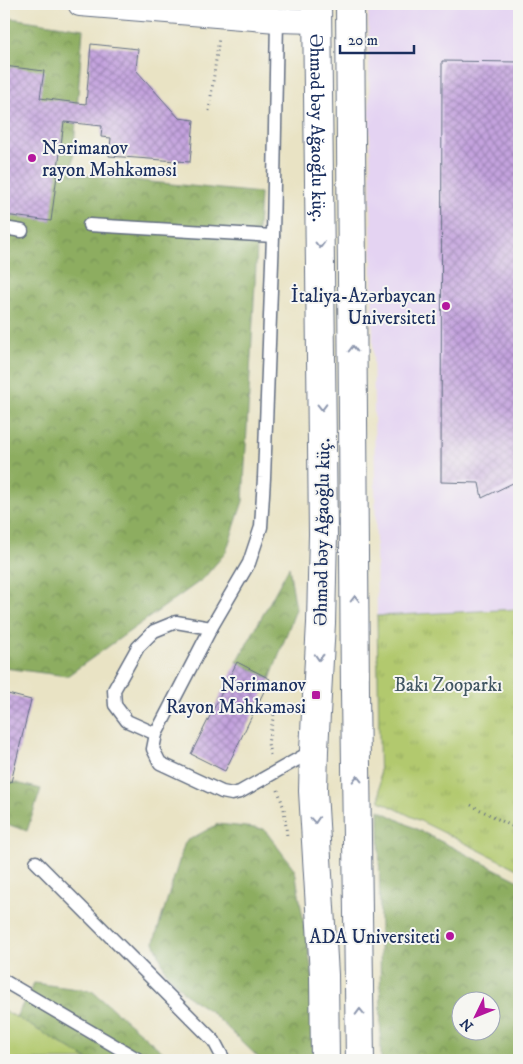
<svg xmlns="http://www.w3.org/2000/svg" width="523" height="1064" viewBox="0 0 523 1064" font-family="'IM FELL DW Pica',serif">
	<defs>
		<pattern id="forest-crowns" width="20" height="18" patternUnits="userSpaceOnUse" patternTransform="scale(1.25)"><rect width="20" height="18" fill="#8dad61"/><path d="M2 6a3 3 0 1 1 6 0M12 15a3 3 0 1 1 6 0" fill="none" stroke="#728d53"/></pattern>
		<pattern id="park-tufts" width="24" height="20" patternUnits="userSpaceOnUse" patternTransform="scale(1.25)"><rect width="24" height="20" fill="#b2c96e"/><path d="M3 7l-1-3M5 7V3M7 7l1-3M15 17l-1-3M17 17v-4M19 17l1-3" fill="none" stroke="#98ad62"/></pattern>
		<pattern id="building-cross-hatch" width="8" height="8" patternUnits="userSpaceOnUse" patternTransform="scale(1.25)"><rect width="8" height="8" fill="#c4a3de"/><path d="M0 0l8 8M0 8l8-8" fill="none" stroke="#9e85b7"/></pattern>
	</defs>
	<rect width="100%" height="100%" fill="#f6f6f2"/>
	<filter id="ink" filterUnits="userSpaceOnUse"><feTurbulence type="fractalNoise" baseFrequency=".02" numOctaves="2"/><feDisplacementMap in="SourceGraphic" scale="10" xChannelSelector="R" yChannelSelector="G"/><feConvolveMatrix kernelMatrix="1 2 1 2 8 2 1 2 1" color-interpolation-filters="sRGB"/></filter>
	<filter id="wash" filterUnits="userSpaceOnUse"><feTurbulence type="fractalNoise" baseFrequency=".0096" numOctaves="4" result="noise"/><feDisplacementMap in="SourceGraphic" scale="20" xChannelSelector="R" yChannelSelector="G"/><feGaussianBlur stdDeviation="1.12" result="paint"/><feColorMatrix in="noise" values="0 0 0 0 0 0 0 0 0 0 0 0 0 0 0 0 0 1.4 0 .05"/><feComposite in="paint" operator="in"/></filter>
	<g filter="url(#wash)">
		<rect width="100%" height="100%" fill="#e9e3c4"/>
		<path fill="#e4d3f2" d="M368 4H519V609L377 616Z"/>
		<path fill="#b2c96e" stroke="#667c66" d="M4 1010 89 1060H4Z"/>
		<g fill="url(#forest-crowns)" stroke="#546e60" fill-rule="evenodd">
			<path d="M4 17 83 29 72 174 260 193 243 501 226 552 203 579 67 676 4 668Z"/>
			<path d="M289 567 296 609 270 679 237 662Z"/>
			<path d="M4 780 41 789 27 831 4 823Z"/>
			<path d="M379 810 519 881V1060H381ZM460 1002H490V1032H460Z"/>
			<path d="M218 824 264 829 295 870 315 991 314 1060H261L210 1011 187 996 166 972 154 942 185 842Z"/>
			<path d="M34 983 92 991 172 1060H89L16 1017Z"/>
		</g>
		<path fill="url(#park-tufts)" stroke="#667c66" d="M519 609V870L380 801 377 616Z"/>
		<g id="blocks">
			<g fill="url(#building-cross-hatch)">
				<path d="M91 44 138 49 136 70 179 118 194 120 190 162 109 156 111 138 101 137 102 126 64 122 51 221 4 215V66L44 71 40 98 86 104Z"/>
				<path d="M442 61 519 62V480L482 498 479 483 441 482Z"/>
				<path d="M237 662 270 679 225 771 191 754Z"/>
				<path d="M4 693 31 700 11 782 4 781Z"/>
			</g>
		</g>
	</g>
	<g filter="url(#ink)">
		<use href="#blocks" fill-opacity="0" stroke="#636e82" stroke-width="1"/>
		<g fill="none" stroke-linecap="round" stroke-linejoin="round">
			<g stroke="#636e82" stroke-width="15">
				<g id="service">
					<path d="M89 225 273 236 277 20"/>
					<path d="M4 228 22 231"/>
					<path d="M273 236 264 478 261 527 249 563 211 628 156 734 153 749 160 763 222 792 232 794 240 792 314 750"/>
					<path d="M156 734 127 721 115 705 114 690 138 647 154 631 176 622 211 628"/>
					<path d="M36 862 214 1041 224 1060"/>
					<path d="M4 981 139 1060"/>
				</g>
			</g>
			<g stroke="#636e82" stroke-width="26">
				<path id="minor" d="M80 4 277 20 317 21"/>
			</g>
			<g stroke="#636e82" stroke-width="30">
				<g id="tertiary">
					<path id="s1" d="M317 4 323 534 321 623 314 750 313 791 324 975 325 1060"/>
					<path d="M350 4 355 692 360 1060"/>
				</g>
			</g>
			<g stroke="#636e82" stroke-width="3" stroke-dasharray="1 4" stroke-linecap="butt">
				<path d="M209 111 219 38"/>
				<path d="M270 755 268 743 275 709"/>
				<path d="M278 790 284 809 287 836"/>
				<path d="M471 805 519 830"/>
			</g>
			<use href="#service" stroke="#fff" stroke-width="12"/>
			<use href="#minor" stroke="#fff" stroke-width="24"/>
			<use href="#tertiary" stroke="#fff" stroke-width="28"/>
		</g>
		<defs><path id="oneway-chevron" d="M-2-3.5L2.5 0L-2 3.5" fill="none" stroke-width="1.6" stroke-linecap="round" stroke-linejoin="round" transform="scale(1.25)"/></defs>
		<g stroke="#8d97ae">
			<use href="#oneway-chevron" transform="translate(320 245) rotate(89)"/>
			<use href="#oneway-chevron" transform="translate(353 349) rotate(-90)"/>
			<use href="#oneway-chevron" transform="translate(322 407) rotate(89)"/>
			<use href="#oneway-chevron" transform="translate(355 599) rotate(-90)"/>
			<use href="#oneway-chevron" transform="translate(319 657) rotate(93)"/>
			<use href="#oneway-chevron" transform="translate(357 779) rotate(-91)"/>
			<use href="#oneway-chevron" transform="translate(315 820) rotate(86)"/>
			<use href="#oneway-chevron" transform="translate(360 1012) rotate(-91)"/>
		</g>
	</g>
	<g fill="#b5179e" stroke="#f6f6f2" stroke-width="2">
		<circle cx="32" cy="158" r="5"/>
		<circle cx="446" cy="306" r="5"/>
		<rect x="311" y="690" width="10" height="10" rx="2.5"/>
		<circle cx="450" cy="936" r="5"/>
	</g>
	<g text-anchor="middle" stroke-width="4" stroke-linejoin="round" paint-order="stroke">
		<g font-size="19" fill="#1b2f5e" stroke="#f6f6f2">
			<text dy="7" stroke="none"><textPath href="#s1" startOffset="124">Əhməd bəy Ağaoğlu küç.</textPath></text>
			<text transform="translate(321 532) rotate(-89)" y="7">Əhməd bəy Ağaoğlu küç.</text>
		</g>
		<g font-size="19" fill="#1b2f5e" stroke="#f6f6f2" text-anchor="end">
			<text x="42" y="154" text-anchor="start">Nərimanov<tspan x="42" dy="22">rayon Məhkəməsi</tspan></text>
			<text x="436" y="302">İtaliya-Azərbaycan<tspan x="436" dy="22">Universiteti</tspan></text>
			<text x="306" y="691">Nərimanov<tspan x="306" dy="22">Rayon Məhkəməsi</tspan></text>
			<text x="440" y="943">ADA Universiteti</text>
		</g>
		<g font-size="19" fill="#415662" stroke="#f6f6f2">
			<text x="448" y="691">Bakı Zooparkı</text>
		</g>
	</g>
	<rect width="523" height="1064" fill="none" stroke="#f6f6f2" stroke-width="20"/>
	<g transform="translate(476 1016) rotate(227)"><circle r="24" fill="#f6f6f2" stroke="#9ea6b7"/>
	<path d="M0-4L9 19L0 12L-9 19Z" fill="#b5179e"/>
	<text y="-8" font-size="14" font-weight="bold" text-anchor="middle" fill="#1b2f5e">N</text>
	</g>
	<path d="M340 45v8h74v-8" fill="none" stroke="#1b2f5e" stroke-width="2.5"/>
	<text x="348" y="45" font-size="15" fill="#1b2f5e" stroke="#f6f6f2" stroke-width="4" paint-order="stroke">20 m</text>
</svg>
